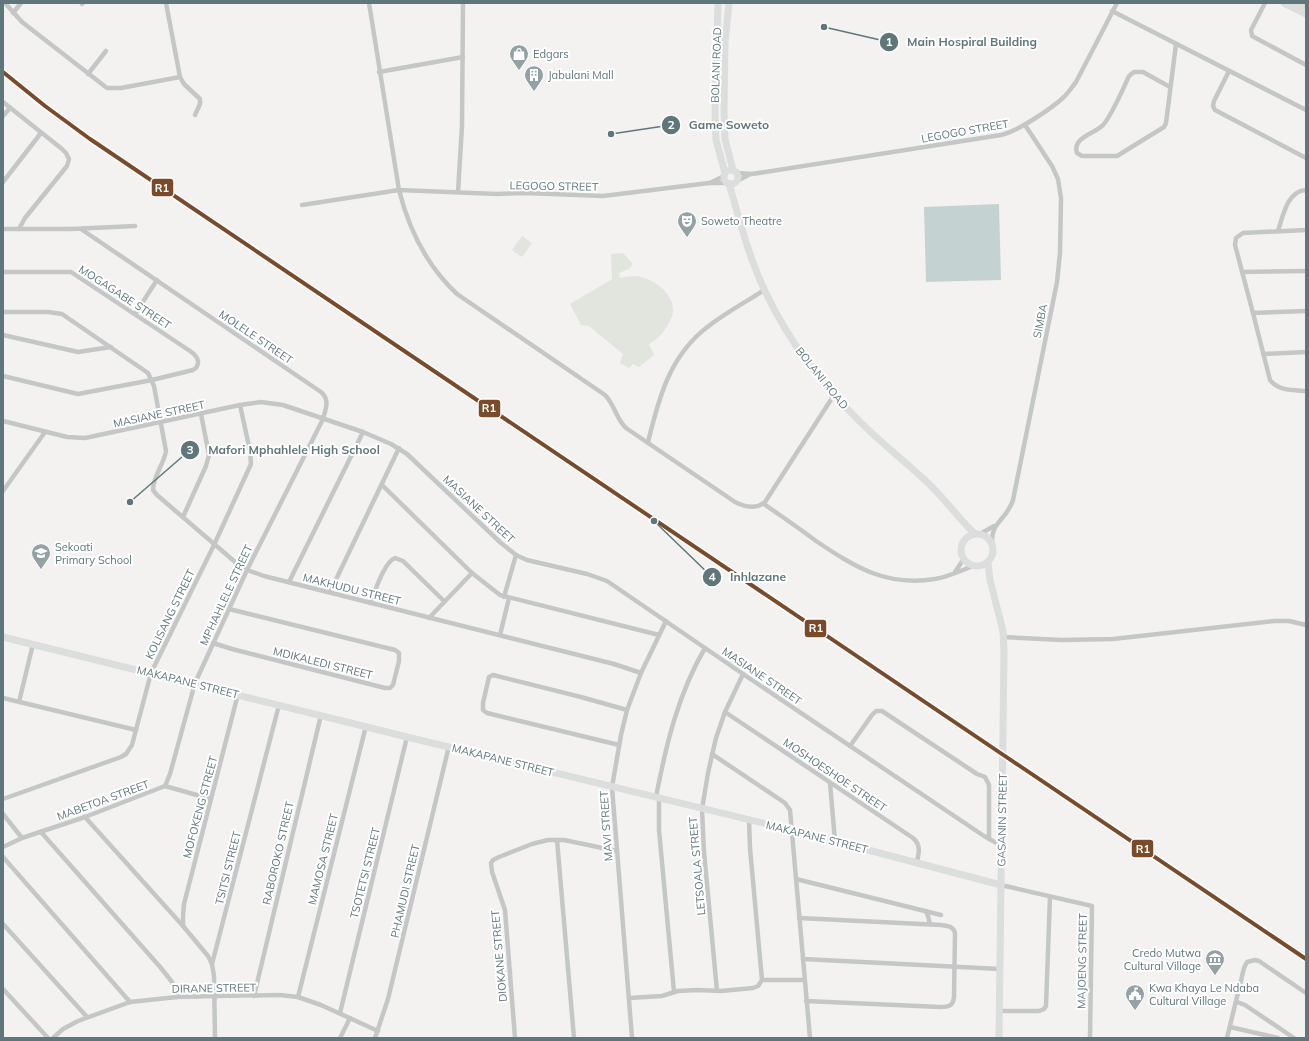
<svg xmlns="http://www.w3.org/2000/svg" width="1309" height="1041" viewBox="0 0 1309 1041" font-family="Mulish,sans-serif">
	<rect width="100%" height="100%" fill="#f3f2f1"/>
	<g fill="#e2e4de">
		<path d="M522 236 532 243 522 257 512 250Z"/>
		<path d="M623 253 633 264 629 269 619 273 620 278C625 277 631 276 635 276 652 277 674 293 673 311 673 316 670 320 668 325 662 334 658 339 649 344L654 355 639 367 633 364 629 368 620 363 623 354 589 326 581 325 570 304 612 279 611 254Z"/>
	</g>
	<path fill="#c5d2d2" d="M999 204 1001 280 926 282 924 207Z"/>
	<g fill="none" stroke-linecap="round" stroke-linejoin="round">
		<g stroke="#c5c7c7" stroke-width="4.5">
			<path d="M5 3 22 22 107 88H121L180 77"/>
			<path d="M166 3 180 77 184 84 200 99V104L195 115"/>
			<path d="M369 3 399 190C409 230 427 266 457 294L605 395C615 405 616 419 626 428L735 502C745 507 756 510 765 502L834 395"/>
			<path d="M1265 3 1251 30 1252 36 1306 65"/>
			<path d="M82 4 83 3"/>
			<path d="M1112 11 1306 110"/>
			<path d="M13 13 21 3"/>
			<path d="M1229 71 1214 101 1213 106 1215 110 1306 158"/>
			<path d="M379 72 463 57"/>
			<path d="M88 74 106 51"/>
			<path d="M1170 87 1143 72H1134L1129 76C1124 87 1110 119 1102 126 1093 134 1072 138 1077 153L1082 156H1117L1164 127 1166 123 1176 44"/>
			<path d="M3 102 62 149 66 153 69 159 67 166 25 218 19 229"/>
			<path d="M3 116 10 108"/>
			<path d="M738 173 752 174 1001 135C1018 131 1051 109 1064 97 1069 92 1072 87 1076 82L1117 3"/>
			<path d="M739 180 750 174"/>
			<path d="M3 182 41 133"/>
			<path d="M710 183 724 176"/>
			<path d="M458 192 462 126 463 3"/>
			<path d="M302 205 399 190 497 194 525 193 603 196 709 183H726"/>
			<path d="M3 229H71L135 226"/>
			<path d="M81 229 321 392C330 400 326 408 323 419L247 570 195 683 170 774 165 786"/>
			<path d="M1306 230 1243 233 1236 238 1235 245 1253 313 1270 380C1278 391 1294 390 1306 391"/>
			<path d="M1278 231C1283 216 1287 191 1306 190"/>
			<path d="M3 272H71L190 351C196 355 201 361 196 368L193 370 152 380 78 394 3 376"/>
			<path d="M1242 272 1306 271"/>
			<path d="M3 312H48L62 314 148 373 154 386 166 451C164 464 153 476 153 490L157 495 241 567 247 570 264 576 614 664 641 673"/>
			<path d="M1253 313 1306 311"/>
			<path d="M135 314 157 280"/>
			<path d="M3 335 78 352 111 347"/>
			<path d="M1263 354 1306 352"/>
			<path d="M3 421 67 437 85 438 240 405 261 402 283 405 363 432 391 444 407 454 501 543 516 555 527 560 587 574 607 581 743 674 984 836 1002 846"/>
			<path d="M648 442C659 397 670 354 710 325 727 312 746 302 764 290"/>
			<path d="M382 485 472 573 500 595 659 635"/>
			<path d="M3 491 45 432"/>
			<path d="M764 504C781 516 799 528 816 541 855 567 886 587 935 579 948 577 960 571 973 566"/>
			<path d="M183 517 206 466 209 455 201 414"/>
			<path d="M980 534 994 526"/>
			<path d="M992 543C991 521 1007 520 1013 500L1057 282 1060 253 1061 198 1058 179 1052 166 1025 125"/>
			<path d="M955 572 963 560"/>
			<path d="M289 582 363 432"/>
			<path d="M330 592 399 448"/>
			<path d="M504 597 516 555"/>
			<path d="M370 603C375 592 384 562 395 558L403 561 444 601"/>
			<path d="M429 618 472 573"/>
			<path d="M500 635 509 598"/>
			<path d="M1003 637 1062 640 1113 639 1274 621H1289L1306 625"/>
			<path d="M213 643 232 649 385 688H390L393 685 399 661V653L395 650 229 609"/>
			<path d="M3 698 136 730"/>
			<path d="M19 702 33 644"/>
			<path d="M725 712 913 838C921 845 919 852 917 862"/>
			<path d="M619 745 487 713 483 710V703L489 677 493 675 581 697 627 710"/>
			<path d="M850 746 872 715 876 711H882L977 774 985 777 989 785V839"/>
			<path d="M712 754 785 803 790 810 810 1038"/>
			<path d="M830 783 835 841"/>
			<path d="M656 797C666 745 678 694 705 648"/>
			<path d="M659 798V830L674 992"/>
			<path d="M3 799 121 757 126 754 132 745 151 673 214 545 251 464 250 451 240 405"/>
			<path d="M3 814 22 838"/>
			<path d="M85 817 183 926 208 956 212 964"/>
			<path d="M749 820 750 848 762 980"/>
			<path d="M41 832 161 968 172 982 177 997"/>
			<path d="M557 840 574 1038"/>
			<path d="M3 847 22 838 85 817 165 786 211 799"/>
			<path d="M3 857 130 1002"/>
			<path d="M796 879 941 915"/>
			<path d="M1001 885 1092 906 1090 1038"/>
			<path d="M926 911 928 916 930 924"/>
			<path d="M799 918 941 925C948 926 953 926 955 933L954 997C953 1006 949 1007 940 1007L806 1001"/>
			<path d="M3 924 87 1017"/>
			<path d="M183 926V916L184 904 238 694"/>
			<path d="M803 959 1000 969"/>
			<path d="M3 989 48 1038"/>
			<path d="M717 991 704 852 702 809 708 773 716 738 725 712 743 674"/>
			<path d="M254 996 321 715"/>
			<path d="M298 997 366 726"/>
			<path d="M629 998 662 996 678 991 697 990 721 991 753 988 758 986 762 980H804"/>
			<path d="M1237 1002 1245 1005 1294 1038"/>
			<path d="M1000 1011H1039L1044 1009 1046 1006 1050 897"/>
			<path d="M340 1013 407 737"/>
			<path d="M1230 1027 1278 1038"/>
			<path d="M53 1038 63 1029 78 1021 130 1002 177 997 215 996 280 995 298 997 321 1005 378 1031"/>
			<path d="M215 1038 214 976 212 964 279 705"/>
			<path d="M340 1038 350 1018"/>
			<path d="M375 1038 388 999 449 746"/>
			<path d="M515 1038 505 910 492 872 491 863 493 860 499 857 532 844 548 840H564L617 851"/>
			<path d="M632 1038 612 787 621 735 627 710 641 673 666 621"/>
			<path d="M1227 1038 1244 968 1247 962 1255 960 1259 961 1306 993"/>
		</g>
		<g stroke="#dcdddd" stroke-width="7">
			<path d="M718 3 715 112 716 140 725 173"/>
			<path d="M729 3 725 43 724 110 725 139 733 170"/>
			<path d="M1284 3 1306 14"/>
			<path d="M1296 3 1306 8"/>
			<circle cx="731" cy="177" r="7"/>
			<path d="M729 184C740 220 748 256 765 291 791 347 830 395 876 437 893 452 911 467 928 483 945 499 958 518 975 534"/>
			<circle cx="977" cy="550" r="16"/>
			<path d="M988 563 990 580 1003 631 1004 652 999 1038"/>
			<path d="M3 637 407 737 792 830 1001 885"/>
		</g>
		<path stroke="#bbbdbd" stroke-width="1.5" stroke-dasharray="6 3" stroke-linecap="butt" d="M3 72 45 106 90 139 1306 959"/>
		<g stroke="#fff" stroke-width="7">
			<path id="rail-1" d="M3 72 45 106 90 139 1306 959"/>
		</g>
		<use href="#rail-1" stroke="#7a4b2a" stroke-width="4"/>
	</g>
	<defs>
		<g id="shop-pin" transform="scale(1)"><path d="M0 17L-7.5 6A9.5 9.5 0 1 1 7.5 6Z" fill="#93a2a4" stroke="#fff"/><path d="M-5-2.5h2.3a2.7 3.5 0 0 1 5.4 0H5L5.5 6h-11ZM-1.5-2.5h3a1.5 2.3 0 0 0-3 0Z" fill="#fff"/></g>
		<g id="building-pin" transform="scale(1)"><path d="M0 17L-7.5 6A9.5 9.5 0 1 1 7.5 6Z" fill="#93a2a4" stroke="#fff"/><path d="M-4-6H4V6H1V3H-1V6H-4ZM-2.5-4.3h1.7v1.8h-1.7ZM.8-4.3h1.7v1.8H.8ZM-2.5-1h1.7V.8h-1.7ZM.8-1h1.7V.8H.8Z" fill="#fff"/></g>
		<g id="theatre-pin" transform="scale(1)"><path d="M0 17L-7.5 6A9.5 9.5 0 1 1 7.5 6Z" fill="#93a2a4" stroke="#fff"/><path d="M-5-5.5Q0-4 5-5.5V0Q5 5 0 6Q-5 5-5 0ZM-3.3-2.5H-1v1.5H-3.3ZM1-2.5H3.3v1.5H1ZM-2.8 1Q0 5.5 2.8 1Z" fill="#fff"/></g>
		<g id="school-pin" transform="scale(1)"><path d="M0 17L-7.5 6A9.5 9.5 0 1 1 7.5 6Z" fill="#93a2a4" stroke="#fff"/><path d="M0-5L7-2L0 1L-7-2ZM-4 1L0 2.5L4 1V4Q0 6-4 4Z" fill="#fff"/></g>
		<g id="museum-pin" transform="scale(1)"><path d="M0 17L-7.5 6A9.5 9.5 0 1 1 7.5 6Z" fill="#93a2a4" stroke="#fff"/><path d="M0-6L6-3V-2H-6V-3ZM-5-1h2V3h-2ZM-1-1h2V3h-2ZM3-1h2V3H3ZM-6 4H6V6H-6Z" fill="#fff"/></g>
		<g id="civic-pin" transform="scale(1)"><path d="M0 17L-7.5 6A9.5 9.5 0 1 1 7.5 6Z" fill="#93a2a4" stroke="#fff"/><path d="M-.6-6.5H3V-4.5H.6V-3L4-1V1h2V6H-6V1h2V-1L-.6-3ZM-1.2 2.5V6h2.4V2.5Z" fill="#fff"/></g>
	</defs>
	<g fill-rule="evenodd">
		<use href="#shop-pin" x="519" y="54"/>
		<use href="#building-pin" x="534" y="75"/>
		<use href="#theatre-pin" x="687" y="221"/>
		<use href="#school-pin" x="41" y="553"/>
		<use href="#museum-pin" x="1215" y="959"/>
		<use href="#civic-pin" x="1135" y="994"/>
	</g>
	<g text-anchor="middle" stroke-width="4" stroke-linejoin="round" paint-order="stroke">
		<g font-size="11" fill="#5f777b" stroke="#fff" text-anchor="start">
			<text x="533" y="58">Edgars</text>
			<text x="548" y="79">Jabulani Mall</text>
			<text x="701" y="225">Soweto Theatre</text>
			<text x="55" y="551">Sekoati<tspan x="55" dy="13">Primary School</tspan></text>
			<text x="1201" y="957" text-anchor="end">Credo Mutwa<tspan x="1201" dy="13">Cultural Village</tspan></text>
			<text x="1149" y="992">Kwa Khaya Le Ndaba<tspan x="1149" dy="13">Cultural Village</tspan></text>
		</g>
		<g font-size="11" fill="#5f777b" stroke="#fff">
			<text transform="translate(716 65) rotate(-88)" y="4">BOLANI ROAD</text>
			<text transform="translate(965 131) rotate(-10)" y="4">LEGOGO STREET</text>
			<text transform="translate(554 186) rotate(1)" y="4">LEGOGO STREET</text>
			<text transform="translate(125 297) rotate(33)" y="4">MOGAGABE STREET</text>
			<text transform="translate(1040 321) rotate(-79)" y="4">SIMBA</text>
			<text transform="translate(256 337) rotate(34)" y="4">MOLELE STREET</text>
			<text transform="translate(822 378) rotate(51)" y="4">BOLANI ROAD</text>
			<text transform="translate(159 414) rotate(-12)" y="4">MASIANE STREET</text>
			<text transform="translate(479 509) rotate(43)" y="4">MASIANE STREET</text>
			<text transform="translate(352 589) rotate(14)" y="4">MAKHUDU STREET</text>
			<text transform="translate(226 595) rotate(-65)" y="4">MPHAHLELE STREET</text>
			<text transform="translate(170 614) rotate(-64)" y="4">KOLISANG STREET</text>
			<text transform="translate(323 663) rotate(14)" y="4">MDIKALEDI STREET</text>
			<text transform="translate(762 676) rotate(34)" y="4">MASIANE STREET</text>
			<text transform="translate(188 682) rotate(14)" y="4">MAKAPANE STREET</text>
			<text transform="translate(503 760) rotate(14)" y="4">MAKAPANE STREET</text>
			<text transform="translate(835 775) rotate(34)" y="4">MOSHOESHOE STREET</text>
			<text transform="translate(103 800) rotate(-20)" y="4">MABETOA STREET</text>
			<text transform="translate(200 807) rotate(-75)" y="4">MOFOKENG STREET</text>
			<text transform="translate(1002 820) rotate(-89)" y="4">GASANIN STREET</text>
			<text transform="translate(606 826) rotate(-94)" y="4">MAVI STREET</text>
			<text transform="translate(817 837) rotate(14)" y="4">MAKAPANE STREET</text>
			<text transform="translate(278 853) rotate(-77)" y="4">RABOROKO STREET</text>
			<text transform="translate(323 859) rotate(-76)" y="4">MAMOSA STREET</text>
			<text transform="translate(697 866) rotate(-95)" y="4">LETSOALA STREET</text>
			<text transform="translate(228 868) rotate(-76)" y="4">TSITSI STREET</text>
			<text transform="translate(365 873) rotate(-76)" y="4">TSOTETSI STREET</text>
			<text transform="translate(405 891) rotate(-77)" y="4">PHAMUDI STREET</text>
			<text transform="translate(499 956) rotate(-95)" y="4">DIOKANE STREET</text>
			<text transform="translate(1082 961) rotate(-89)" y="4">MAJOENG STREET</text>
			<text transform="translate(214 988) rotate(-1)" y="4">DIRANE STREET</text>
		</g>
	</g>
	<path fill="none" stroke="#5f777b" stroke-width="1.5" d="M824 27L889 42M611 134L671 125M130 502L190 450M654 521L712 577"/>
	<g fill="#5f777b" stroke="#fff" stroke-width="1.5">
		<circle cx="824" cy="27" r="4"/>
		<circle cx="611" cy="134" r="4"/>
		<circle cx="130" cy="502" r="4"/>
		<circle cx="654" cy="521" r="4"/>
		<circle cx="889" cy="42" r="10"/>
		<circle cx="671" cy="125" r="10"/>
		<circle cx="190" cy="450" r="10"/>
		<circle cx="712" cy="577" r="10"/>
	</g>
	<g font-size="12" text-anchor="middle" font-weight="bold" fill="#fff">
		<text x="889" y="46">1</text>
		<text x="671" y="129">2</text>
		<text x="190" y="454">3</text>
		<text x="712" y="581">4</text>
	</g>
	<g font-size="12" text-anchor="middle" font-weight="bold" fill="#5f777b" stroke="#fff" stroke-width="4" stroke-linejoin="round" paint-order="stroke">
		<text x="972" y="46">Main Hospiral Building</text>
		<text x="729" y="129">Game Soweto</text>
		<text x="294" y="454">Mafori Mphahlele High School</text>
		<text x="758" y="581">Inhlazane</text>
	</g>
	<g stroke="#fff" stroke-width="1.5">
		<rect x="151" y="178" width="23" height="19" rx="4" fill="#7a4b2a"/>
		<rect x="478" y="399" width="23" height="19" rx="4" fill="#7a4b2a"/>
		<rect x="804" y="619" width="23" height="19" rx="4" fill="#7a4b2a"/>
		<rect x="1131" y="839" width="23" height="19" rx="4" fill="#7a4b2a"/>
	</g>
	<g font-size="11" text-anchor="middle" font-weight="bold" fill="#fff">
		<text x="162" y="192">R1</text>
		<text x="489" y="412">R1</text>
		<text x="816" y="632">R1</text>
		<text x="1143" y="853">R1</text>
	</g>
	<rect width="1309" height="1041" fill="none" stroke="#5f777b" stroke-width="8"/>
</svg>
